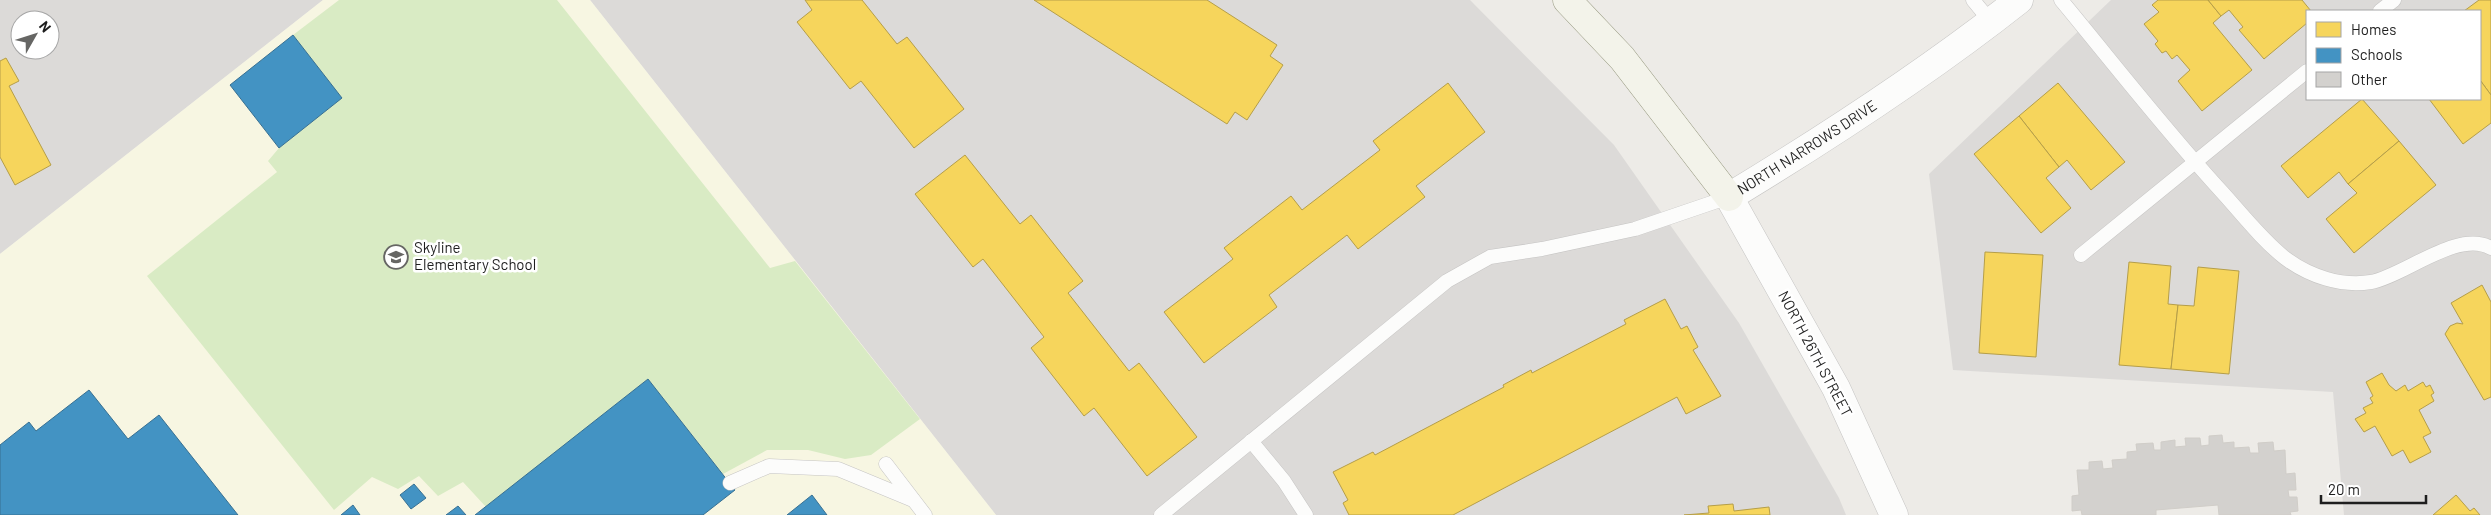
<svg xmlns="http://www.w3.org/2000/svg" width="2491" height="515" viewBox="0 0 2491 515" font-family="Barlow,sans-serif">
	<rect width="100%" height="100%" fill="#edebe7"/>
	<g fill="#dcdad8" fill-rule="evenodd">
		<path d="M0 0H323L0 254ZM20 20H50V50H20Z"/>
		<path d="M590 0H1470L1614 145 1739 323 1839 498 1846 515H996Z"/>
		<path d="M2111 0H2491V515H2344L2333 392 1953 370 1929 174ZM2307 11H2480V99H2307Z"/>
	</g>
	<path fill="#f7f6e2" d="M323 0H590L996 515H0V254Z"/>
	<path fill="#d9ebc4" d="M339 0H557L770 268 795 261 920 419 871 455 845 459 808 450H767L723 474 648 379 486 507 463 482 438 496 419 476 398 489 372 477 334 510 147 276 277 172 268 161 279 148 342 98 293 35Z"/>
	<g fill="#f6d55c" stroke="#b59e49">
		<path d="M805 0H862L897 44 907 37 964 109 914 148 861 81 850 89 797 22 812 10Z"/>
		<path d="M1034 0H1207L1277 45 1270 56 1283 65 1247 120 1235 112 1227 124Z"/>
		<path d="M2158 0H2208L2221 16 2213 23 2252 70 2202 111 2178 81 2190 70 2177 55 2172 59 2166 51 2162 53 2155 44 2158 41 2144 24 2159 12 2152 5Z"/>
		<path d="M2208 0H2302L2311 11H2307V23L2264 59 2239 30 2243 27 2229 10 2221 16Z"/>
		<path d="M2479 0H2491V95L2480 80V11H2464Z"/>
		<path d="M6 58 19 81 9 86 51 165 15 185 0 157V61Z"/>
		<path d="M2480 80 2491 95V123L2463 144 2429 99H2480Z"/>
		<path d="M1448 83 1485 132 1416 186 1425 197 1358 249 1347 235 1269 295 1277 307 1204 363 1164 312 1233 259 1224 248 1291 196 1302 210 1380 150 1373 141Z"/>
		<path d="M2058 83 2125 162 2091 190 2067 160 2059 167 2019 116Z"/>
		<path d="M2362 99 2399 141 2348 184 2339 172 2308 198 2281 166Z"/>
		<path d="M2019 116 2059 167 2046 178 2071 208 2041 233 1974 154Z"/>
		<path d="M2399 141 2436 185 2354 253 2326 219 2357 193 2348 184Z"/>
		<path d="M965 155 1020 224 1031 215 1083 281 1068 293 1129 371 1139 363 1197 437 1147 476 1094 408 1084 416 1031 348 1044 337 983 259 973 267 915 194Z"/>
		<path d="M1985 252 2043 255 2036 357 1979 353Z"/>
		<path d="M2129 262 2171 266 2168 304 2178 305 2171 369 2119 365Z"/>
		<path d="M2198 267 2239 271 2229 374 2171 369 2178 305 2194 306Z"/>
		<path d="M2482 285 2491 302V397L2484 400 2445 334 2450 326 2457 323 2463 324 2451 303Z"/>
		<path d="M1665 299 1681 329 1687 326 1698 347 1693 350 1721 396 1686 414 1677 397 1453 515H1349L1343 503 1348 500 1333 472 1373 452 1375 455 1504 387 1503 385 1531 370 1532 373 1626 324 1624 320Z"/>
		<path d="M2382 373 2389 385 2396 391 2405 385 2408 391 2423 382 2426 387 2430 385 2434 393 2431 395 2434 401 2419 410 2431 433 2423 437 2431 452 2410 463 2403 450 2392 456 2375 426 2364 432 2355 419 2366 413 2363 408 2373 403 2370 398 2373 396 2366 382Z"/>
		<path d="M2456 495 2470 511 2474 508 2480 515H2433Z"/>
		<path d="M1733 504 1734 511 1769 507 1770 515H1684L1709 513 1708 506Z"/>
	</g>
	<g fill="#4393c3" stroke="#387092">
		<path d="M293 35 342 98 279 148 230 85Z"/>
		<path d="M648 379 735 490 703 515H475Z"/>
		<path d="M89 390 128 439 159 415 238 515H0V445L29 422 36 431Z"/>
		<path d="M414 484 426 498 411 509 400 495Z"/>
		<path d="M812 495 827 515H787Z"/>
		<path d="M353 505 360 515H341Z"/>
		<path d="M458 506 466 515H446Z"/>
	</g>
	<path fill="#d3d1ce" stroke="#d0cdc8" d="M2222 435 2223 443 2234 442V448L2249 447 2250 453H2259L2258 443 2273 442 2274 451 2285 450 2286 474 2295 473 2296 490H2288L2289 497H2297L2298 511 2290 512 2291 515H2219L2218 505 2156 510V515H2082L2081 510 2072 511V496L2079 495 2077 470H2089V462L2102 461 2103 469 2113 468 2112 460 2127 459V452L2137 451 2136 444 2153 443 2154 450H2161V442L2175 440V447L2186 446 2185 438H2200L2201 446 2209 445V436Z"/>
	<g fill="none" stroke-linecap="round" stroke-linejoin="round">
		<g stroke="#c5c4c3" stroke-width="15">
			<g id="service">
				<path d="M1973 0 1991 22"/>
				<path d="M2061 0C2114 64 2166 131 2222 192 2242 214 2262 240 2285 258 2309 276 2341 287 2371 282 2404 276 2458 229 2491 248"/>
				<path d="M2380 11 2394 0"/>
				<path d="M2081 255 2307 71"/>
				<path d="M1251 441 1284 481 1306 515"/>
				<path d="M886 464 925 515"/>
				<path d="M730 483 769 466 838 469 913 500"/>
				<path d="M1161 515 1447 281 1490 257 1542 249 1635 229 1729 197"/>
			</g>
		</g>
		<g stroke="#c5c4c3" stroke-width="29">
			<g id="tertiary">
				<path id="s1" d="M1894 515 1836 388 1729 197C1828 137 1928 72 2019 0"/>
			</g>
		</g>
		<g stroke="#95977e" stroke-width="29">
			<path id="secondary" d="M1567 0 1622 58 1729 197"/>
		</g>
		<use href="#service" stroke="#fcfcfb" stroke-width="14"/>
		<use href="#tertiary" stroke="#fcfcfb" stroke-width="28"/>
		<use href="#secondary" stroke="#f3f3ea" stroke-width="28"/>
	</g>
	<defs>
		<g id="school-ring" transform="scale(1.25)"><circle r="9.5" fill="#fff" stroke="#666664" stroke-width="1.5"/><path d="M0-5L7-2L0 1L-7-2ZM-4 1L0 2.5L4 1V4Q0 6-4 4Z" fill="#666664"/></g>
	</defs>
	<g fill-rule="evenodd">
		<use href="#school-ring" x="396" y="257"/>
	</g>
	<g text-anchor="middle" stroke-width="5" stroke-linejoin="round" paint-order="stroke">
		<g font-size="15" fill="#1e1e1e" stroke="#fff">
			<text dy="5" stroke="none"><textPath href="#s1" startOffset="451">NORTH NARROWS DRIVE</textPath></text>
			<text transform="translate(1815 354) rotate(62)" y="5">NORTH 26TH STREET</text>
		</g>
		<g font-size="15" fill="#1e1e1e" stroke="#fff" text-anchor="start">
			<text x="414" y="253">Skyline<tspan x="414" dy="17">Elementary School</tspan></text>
		</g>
	</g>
	<rect x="2306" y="10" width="175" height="90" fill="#ffffff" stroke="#a5a5a5"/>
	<rect x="2316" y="22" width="25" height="15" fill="#f6d55c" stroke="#a5a5a5"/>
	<text x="2351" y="35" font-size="15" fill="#1e1e1e">Homes</text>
	<rect x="2316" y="48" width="25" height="15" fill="#4393c3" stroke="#a5a5a5"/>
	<text x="2351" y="60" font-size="15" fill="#1e1e1e">Schools</text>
	<rect x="2316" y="72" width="25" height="15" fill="#d3d1ce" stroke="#a5a5a5"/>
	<text x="2351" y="85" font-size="15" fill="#1e1e1e">Other</text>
	<g transform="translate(35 35) rotate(51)"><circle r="24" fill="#ffffff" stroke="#a5a5a5"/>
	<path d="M0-4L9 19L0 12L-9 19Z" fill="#666664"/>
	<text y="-8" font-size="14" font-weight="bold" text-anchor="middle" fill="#1e1e1e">N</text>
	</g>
	<path d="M2321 495v8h105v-8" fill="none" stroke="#1e1e1e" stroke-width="2.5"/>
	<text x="2328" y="495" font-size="15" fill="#1e1e1e" stroke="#ffffff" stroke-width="4" paint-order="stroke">20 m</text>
</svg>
